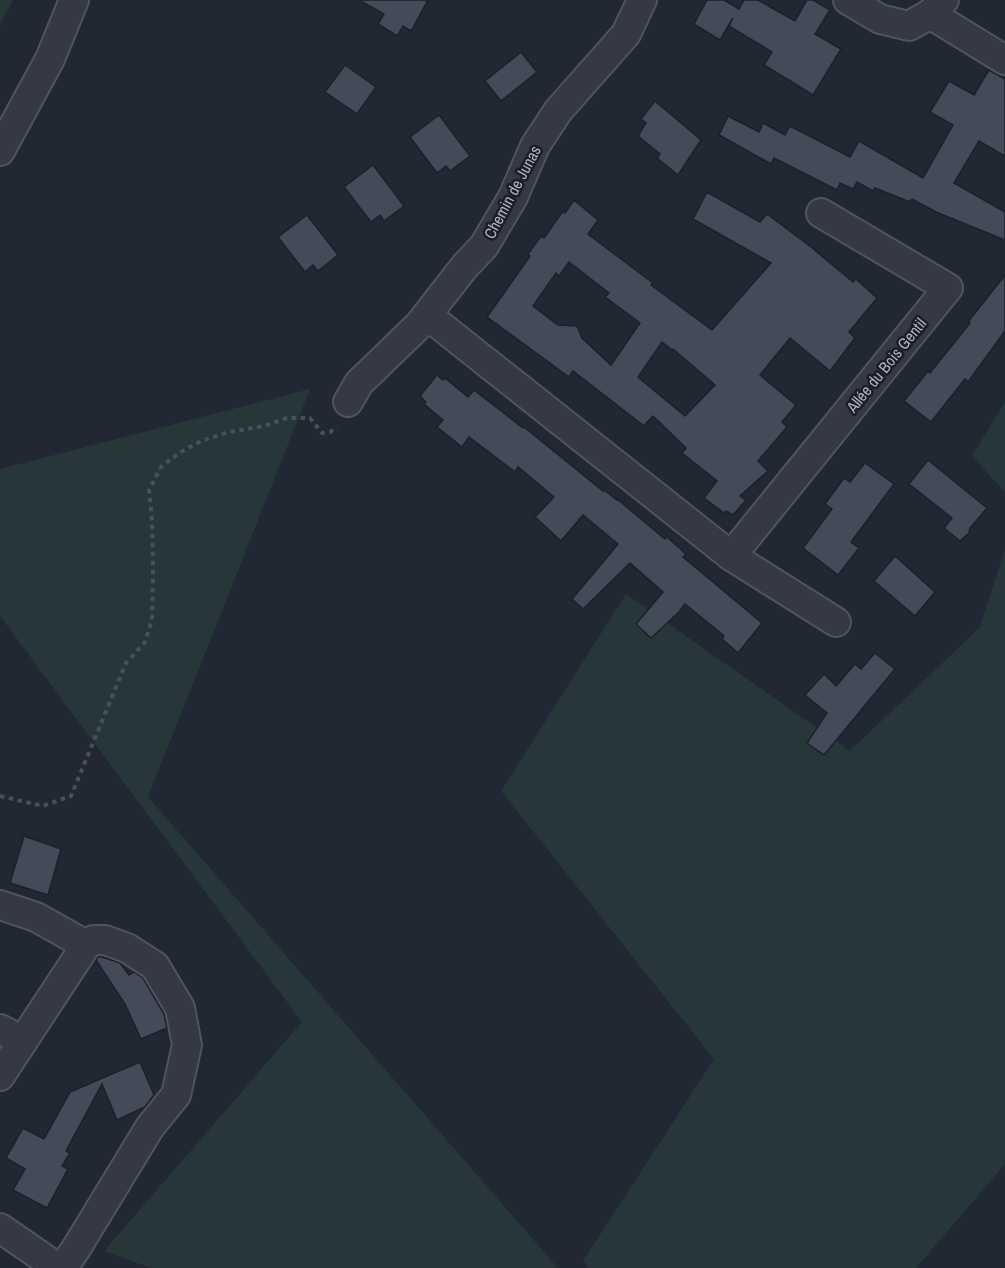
<svg xmlns="http://www.w3.org/2000/svg" width="1005" height="1268" viewBox="0 0 1005 1268" font-family="'Archivo Narrow',sans-serif">
	<rect width="100%" height="100%" fill="#212733"/>
	<g fill="#273739">
		<path d="M0 0H13L0 25Z"/>
		<path d="M310 389 148 797 558 1268H151L104 1251 302 1022 0 616V469Z"/>
		<path d="M1005 402V492L972 456Z"/>
		<path d="M1005 549V1164L916 1268H589L583 1261 714 1059 501 791 626 594 850 751 980 627Z"/>
	</g>
	<g fill="#434a58" stroke="#1c202b" stroke-width="1.5" fill-rule="evenodd">
		<path d="M359 0H428L411 31 403 26 397 36 378 24 384 14Z"/>
		<path d="M707 0H724L739 9 744 0H758L795 21 807 0H813L830 10 815 34 841 49 813 95 764 65 772 52 729 26 733 18 720 40 694 24Z"/>
		<path d="M521 52 537 72 501 101 485 81Z"/>
		<path d="M345 65 376 87 357 114 325 92Z"/>
		<path d="M989 70 1005 79V156L979 141 954 183 1005 212V240L936 212 912 199 910 202 875 188 873 191 857 182 853 189 840 183 837 190 774 158 771 164 719 135 728 116 759 132 763 123 785 135 790 126 850 157 859 141 923 178 953 125 930 112 949 81 974 95Z"/>
		<path d="M655 101 701 140 678 175 657 158 660 154 638 136 646 123 641 119Z"/>
		<path d="M439 115 470 156 450 171 446 166 437 173 410 137Z"/>
		<path d="M373 165 404 206 384 221 380 215 371 222 344 187Z"/>
		<path d="M707 192 760 222 767 214 811 247 853 282 856 279 877 298 849 332 855 338 830 371 790 338 760 375 796 405 782 422 787 427 758 461 768 471 740 496 746 500 733 515 726 511 724 513 704 498 717 481 682 453 686 448 653 416 644 426 573 371 569 377 487 317 530 256 528 254 541 236 544 238 563 211 565 213 574 200 598 220 588 234 653 283 651 285 712 330 771 263 693 219ZM569 262 609 293 605 297 640 323 611 365 582 338 577 326 558 325 533 306 556 273 559 276ZM662 342 672 350 673 349 715 385 685 416 638 377Z"/>
		<path d="M307 215 338 255 318 271 313 265 305 272 278 237Z"/>
		<path d="M1005 275V331L968 382 965 379 931 422 904 401 928 371 930 373 970 323 968 322Z"/>
		<path d="M437 375 443 380 445 378 468 397 474 390 523 428 524 427 603 491 604 490 617 500V499L665 539 667 537 686 554 683 557 762 623 738 653 722 639 724 636 685 604 679 612 651 638 636 624 663 592 630 563 583 609 572 599 618 544 583 515 561 541 535 517 554 497 518 467 515 472 469 437 462 447 437 427 443 420 424 404 426 402 420 396Z"/>
		<path d="M928 460 987 508 970 528 969 533 960 541 944 528 952 518 909 484Z"/>
		<path d="M865 463 894 484 851 542 859 548 838 575 803 548 832 509 825 504 844 478 850 482Z"/>
		<path d="M895 556 935 592 915 616 874 581Z"/>
		<path d="M875 653 895 669 824 755 807 743 827 713 805 695 824 674 836 686 855 664 861 669Z"/>
		<path d="M24 836 61 849 48 895 10 883Z"/>
		<path d="M98 957H102L120 963 129 975 134 972 143 978 164 1014 167 1028 141 1039 125 1004 96 960Z"/>
		<path d="M140 1062 154 1095 145 1107 117 1120 102 1084 66 1151 70 1153 62 1166 68 1169 47 1208 13 1190 25 1169 6 1158 23 1128 44 1139 70 1092Z"/>
	</g>
	<g fill="none" stroke-linecap="round" stroke-linejoin="round">
		<g stroke="#4f545f" stroke-width="32">
			<g id="minor">
				<path d="M848 0 880 19 909 26 930 14 944 0"/>
				<path d="M930 14 1005 60"/>
				<path d="M0 151 50 59 74 0"/>
				<path d="M427 315 731 556 836 622"/>
				<path d="M348 402 359 383 419 325 465 266 484 246 513 197 535 146 558 111 626 34 642 0"/>
				<path d="M731 556 948 288 821 213"/>
				<path d="M0 905 36 917 86 945"/>
				<path d="M0 1029 23 1041"/>
				<path d="M0 1076 86 945 93 940H105L127 948 155 966 180 1008 187 1045 176 1095 150 1127 77 1247 63 1268"/>
				<path d="M0 1228 58 1268"/>
			</g>
		</g>
		<path stroke="#455256" stroke-width="4" stroke-dasharray="4.5 4.5" stroke-linecap="butt" d="M0 796 43 806 71 796 126 663 145 642 152 620 153 570 152 521 149 490 161 467 179 453 201 441 229 432 264 426 287 418H310L322 433 330 432 337 427"/>
		<use href="#minor" stroke="#343944" stroke-width="28"/>
	</g>
	<g text-anchor="middle" stroke-width="5" stroke-linejoin="round" paint-order="stroke">
		<g font-size="16" fill="#afb4c1" stroke="#1a1e29">
			<text transform="translate(512 192) rotate(-62)" y="6">Chemin de Junas</text>
			<text transform="translate(886 365) rotate(-51)" y="6">Allée du Bois Gentil</text>
		</g>
	</g>
</svg>
